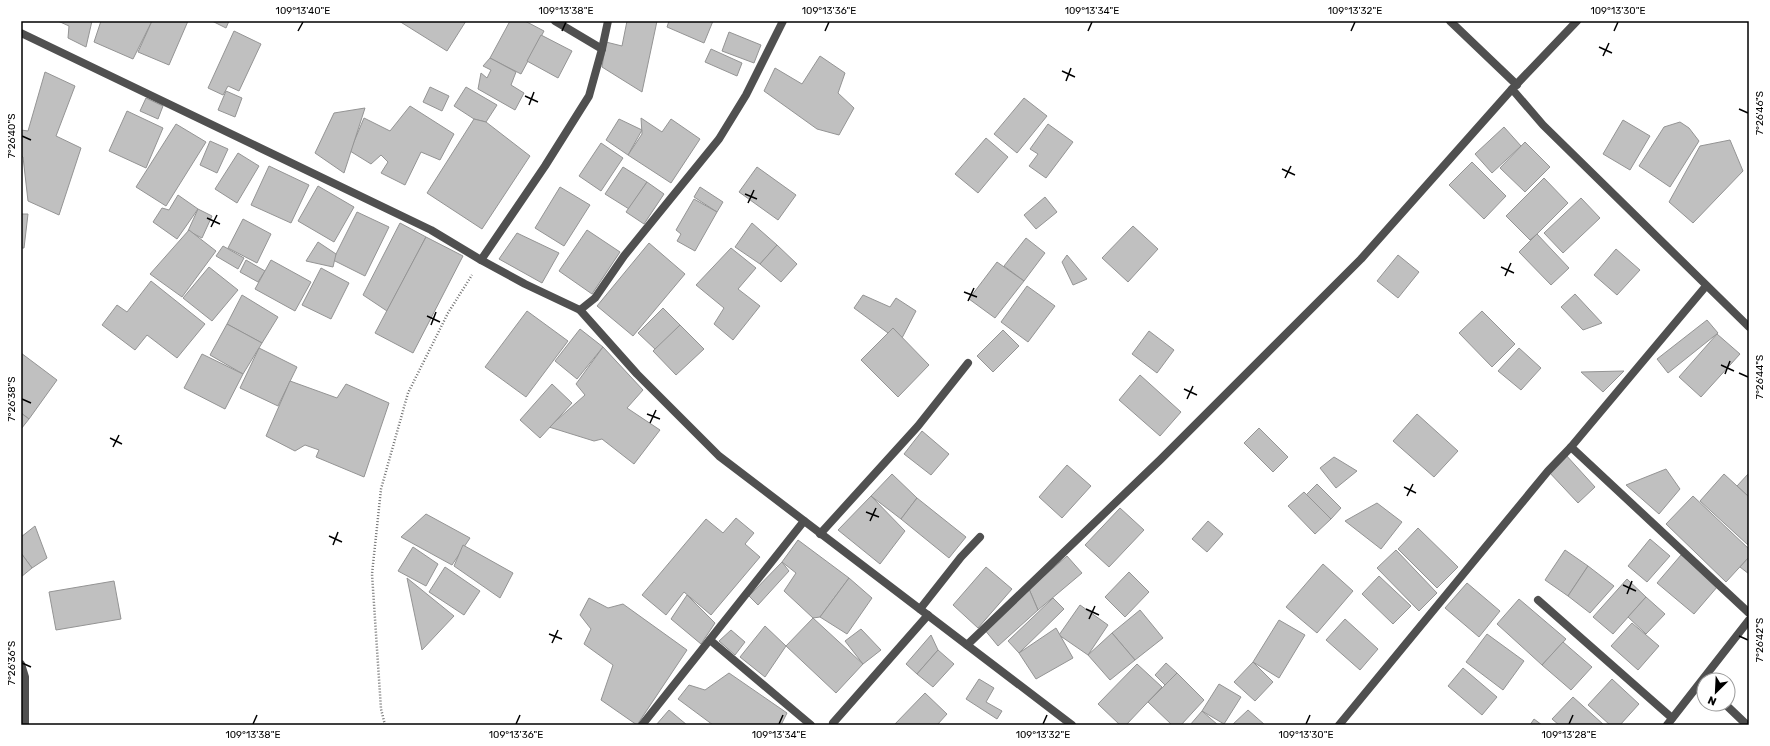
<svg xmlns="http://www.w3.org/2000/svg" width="1770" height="746" viewBox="0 0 1770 746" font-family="Rubik,sans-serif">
	<rect width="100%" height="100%" fill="#fff"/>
	<g fill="#c0c0c0" stroke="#949494">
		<path d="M58 21H92L86 47 68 38 69 26Z"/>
		<path d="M101 21H152L133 59 94 42Z"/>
		<path d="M152 21H188L169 65 138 52Z"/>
		<path d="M212 21H229L226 28Z"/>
		<path d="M399 21H466L447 51Z"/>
		<path d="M510 21H525L544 31 521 74 490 58Z"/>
		<path d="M627 21H657L642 92 602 67 606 42 622 46Z"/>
		<path d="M669 21H713L704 43 667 27Z"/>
		<path d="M234 31 261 44 239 91 228 86 223 95 208 88Z"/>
		<path d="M729 32 761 45 754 63 722 51Z"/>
		<path d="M541 35 572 51 558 78 527 61Z"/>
		<path d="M711 49 742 63 737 76 705 62Z"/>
		<path d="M820 56 845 73 838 93 854 108 839 135 817 129 764 91 775 68 802 84Z"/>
		<path d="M490 58 516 72 511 85 524 93 515 110 478 89 481 73 487 78 491 70 483 66Z"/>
		<path d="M45 72 75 86 56 136 81 148 59 215 28 201 23 157 21 156V130L28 131Z"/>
		<path d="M430 87 449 96 442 111 423 102Z"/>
		<path d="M466 87 497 105 486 122 474 119 454 106Z"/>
		<path d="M226 91 242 98 235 117 218 110Z"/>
		<path d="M146 98 163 106 158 119 140 111Z"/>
		<path d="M1024 98 1047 116 1017 153 994 134Z"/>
		<path d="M410 106 454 134 440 160 421 152 405 185 381 173 388 162 381 155 371 164 350 151 364 118 390 131Z"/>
		<path d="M365 108 344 173 315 153 334 113Z"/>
		<path d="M127 111 163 128 146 168 109 151Z"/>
		<path d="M641 118 662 132 671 119 700 139 671 183 628 155 642 134Z"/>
		<path d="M474 119 486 122 530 156 482 229 427 193Z"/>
		<path d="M619 119 642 130 628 155 606 140Z"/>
		<path d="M1623 120 1650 136 1630 170 1603 154Z"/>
		<path d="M1680 122 1689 128 1699 141 1670 187 1639 166 1664 127Z"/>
		<path d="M176 124 206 142 166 206 136 187Z"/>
		<path d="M1048 124 1073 142 1046 178 1029 166 1038 154 1030 149Z"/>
		<path d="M1504 127 1521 146 1492 173 1475 154Z"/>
		<path d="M986 138 1008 157 978 193 955 174Z"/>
		<path d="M1730 140 1743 171 1693 223 1669 202 1700 146Z"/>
		<path d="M210 141 228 149 217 173 200 165Z"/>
		<path d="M1525 142 1550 167 1525 192 1500 168Z"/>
		<path d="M601 143 623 158 601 191 579 176Z"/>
		<path d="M238 153 259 166 237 203 215 189Z"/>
		<path d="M1472 162 1506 196 1484 219 1449 185Z"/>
		<path d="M269 166 309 185 291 223 251 205Z"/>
		<path d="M623 167 647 182 629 209 605 194Z"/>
		<path d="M757 167 796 195 778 220 739 192Z"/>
		<path d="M1544 178 1568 203 1537 234 1530 240 1506 216Z"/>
		<path d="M647 182 664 194 644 224 626 212Z"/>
		<path d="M318 186 354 207 334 242 298 221Z"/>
		<path d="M560 187 590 205 564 246 535 228Z"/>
		<path d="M700 187 723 202 717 212 694 197Z"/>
		<path d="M178 195 198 209 177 239 153 222 162 208 169 210Z"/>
		<path d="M1045 197 1057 212 1036 229 1024 215Z"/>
		<path d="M1581 198 1600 218 1563 253 1544 233Z"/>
		<path d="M694 199 717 212 695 251 677 241 681 234 676 230Z"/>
		<path d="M198 209 212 216 202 238 188 231Z"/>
		<path d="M357 212 389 227 365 276 333 260Z"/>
		<path d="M21 214H28L24 248H21Z"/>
		<path d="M243 219 271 234 257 263 228 248Z"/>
		<path d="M400 223 426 237 387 311 363 295Z"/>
		<path d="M752 223 777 245 760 264 735 247Z"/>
		<path d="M1133 226 1158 249 1128 282 1102 258Z"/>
		<path d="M189 230 216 251 182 297 150 274Z"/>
		<path d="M587 230 620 252 592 294 559 271Z"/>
		<path d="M517 233 559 253 542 283 499 259Z"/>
		<path d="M1537 234 1569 268 1551 285 1519 252Z"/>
		<path d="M426 237 463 256 413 353 375 333Z"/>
		<path d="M1026 238 1045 253 1024 281 1004 266Z"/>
		<path d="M318 242 336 254 333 267 306 261Z"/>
		<path d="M649 243 685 274 633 336 597 306Z"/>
		<path d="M777 245 797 264 781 282 760 264Z"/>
		<path d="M223 246 244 258 238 269 216 256Z"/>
		<path d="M731 248 756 268 738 289 760 306 733 340 714 324 724 308 696 285Z"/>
		<path d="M1616 249 1640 270 1617 295 1594 275Z"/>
		<path d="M1067 255 1087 279 1073 285 1062 262Z"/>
		<path d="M1398 255 1419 272 1398 298 1377 281Z"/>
		<path d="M246 260 265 271 258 282 240 272Z"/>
		<path d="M271 260 311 282 295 311 255 289Z"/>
		<path d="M997 262 1024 281 995 318 969 299Z"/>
		<path d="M209 267 238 290 212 321 183 298Z"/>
		<path d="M321 268 349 283 331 319 302 305Z"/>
		<path d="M151 281 205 324 177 358 147 335 135 350 102 325 117 305 127 312Z"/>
		<path d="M1027 286 1055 306 1028 342 1001 322Z"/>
		<path d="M1575 294 1602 323 1583 330 1561 307Z"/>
		<path d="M242 295 278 317 262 343 227 324Z"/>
		<path d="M863 295 890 307 896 298 916 311 902 338 893 328 888 333 854 308Z"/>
		<path d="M663 308 680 325 656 350 638 333Z"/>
		<path d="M527 311 568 341 526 397 485 367Z"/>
		<path d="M1482 311 1515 344 1492 367 1459 333Z"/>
		<path d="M1707 320 1718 333 1668 373 1657 359Z"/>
		<path d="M227 324 262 343 243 374 210 355Z"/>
		<path d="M680 325 704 349 676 375 653 351Z"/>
		<path d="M893 328 929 365 898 397 861 360Z"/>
		<path d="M580 329 603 347 577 379 555 361Z"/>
		<path d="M1003 330 1019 346 993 372 977 356Z"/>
		<path d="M1149 331 1174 350 1157 373 1132 354Z"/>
		<path d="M1717 334 1740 354 1701 397 1679 377Z"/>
		<path d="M603 347 643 390 627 408 660 430 634 464 602 439 594 441 549 427 585 395 576 384Z"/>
		<path d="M259 348 297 367 278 406 240 388Z"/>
		<path d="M1519 348 1541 368 1521 390 1498 371Z"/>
		<path d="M21 353 57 380 29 419 21 413Z"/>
		<path d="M202 354 243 374 225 409 184 388Z"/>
		<path d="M1624 371 1603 392 1581 372Z"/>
		<path d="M1140 375 1181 412 1160 436 1119 400Z"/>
		<path d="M290 381 337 398 346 384 389 403 364 477 316 457 319 450 305 445 295 451 266 436Z"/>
		<path d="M552 384 572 403 540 438 520 420Z"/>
		<path d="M21 413 29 419 21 429Z"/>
		<path d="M1417 414 1458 451 1434 477 1393 441Z"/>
		<path d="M1259 428 1288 457 1273 472 1244 443Z"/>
		<path d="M922 431 949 454 931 475 904 454Z"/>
		<path d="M1565 454 1595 487 1578 503 1548 471Z"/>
		<path d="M1334 457 1357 471 1336 488 1320 468Z"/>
		<path d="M1067 465 1091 486 1062 518 1039 497Z"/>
		<path d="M1666 469 1680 489 1659 514 1626 485Z"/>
		<path d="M1749 473V497L1737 486Z"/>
		<path d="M892 474 917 498 901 519 871 496Z"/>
		<path d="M1724 474 1749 497 1748 545 1700 501Z"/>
		<path d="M1317 484 1341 508 1331 519 1306 495Z"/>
		<path d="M1304 492 1331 519 1315 534 1288 506Z"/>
		<path d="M871 496 905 531 880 564 838 530Z"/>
		<path d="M1693 496 1749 549V557L1726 582 1666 524Z"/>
		<path d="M917 498 966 537 949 558 901 519Z"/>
		<path d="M1377 503 1402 522 1381 549 1345 521Z"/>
		<path d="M1120 508 1144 530 1109 567 1085 545Z"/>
		<path d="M426 514 470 538 452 565 401 537Z"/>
		<path d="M736 518 754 533 745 544 760 557 711 615 684 592 666 615 642 595 706 519 723 533Z"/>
		<path d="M1208 521 1223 534 1207 552 1192 539Z"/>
		<path d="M35 526 47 558 32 568 21 553V537Z"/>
		<path d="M1418 528 1458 567 1437 588 1398 549Z"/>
		<path d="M1650 539 1670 556 1647 582 1628 566Z"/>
		<path d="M798 540 849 578 820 617 813 618 784 591 796 573 782 562Z"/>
		<path d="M463 545 513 573 500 598 454 566Z"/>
		<path d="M413 547 438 564 426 586 398 571Z"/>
		<path d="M1396 550 1437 593 1419 611 1377 568Z"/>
		<path d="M1565 550 1588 566 1568 596 1545 580Z"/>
		<path d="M21 553 32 568 21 577Z"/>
		<path d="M1681 555 1718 586 1694 614 1657 583Z"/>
		<path d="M1067 556 1082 573 1038 610 1029 589Z"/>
		<path d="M1749 557V574L1740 567Z"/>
		<path d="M782 562 789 571 758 605 749 596Z"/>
		<path d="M1323 564 1353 591 1317 633 1286 607Z"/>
		<path d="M1588 566 1614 586 1590 613 1568 596Z"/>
		<path d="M445 567 480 591 464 615 429 592Z"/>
		<path d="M986 567 1012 589 978 628 953 605Z"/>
		<path d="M1129 572 1149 592 1125 617 1105 597Z"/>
		<path d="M1379 576 1411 606 1393 624 1362 594Z"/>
		<path d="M407 578 454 616 422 650Z"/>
		<path d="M849 578 872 598 847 634 820 617Z"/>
		<path d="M1627 579 1646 597 1613 634 1593 617Z"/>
		<path d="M114 581 121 619 56 630 49 592Z"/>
		<path d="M1467 583 1500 611 1479 637 1445 608Z"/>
		<path d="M1029 589 1038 610 998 646 984 629Z"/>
		<path d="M687 595 715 623 701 644 671 619Z"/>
		<path d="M1646 597 1665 614 1646 634 1628 617Z"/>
		<path d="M589 598 608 608 623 604 687 650 637 725 601 700 613 665 584 644 591 629 580 615Z"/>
		<path d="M1053 598 1064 609 1019 653 1008 641Z"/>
		<path d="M1519 599 1566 639 1542 665 1497 624Z"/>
		<path d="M1080 605 1108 625 1088 655 1059 635Z"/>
		<path d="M1140 610 1163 638 1135 660 1112 633Z"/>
		<path d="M813 618 863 664 836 693 786 646Z"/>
		<path d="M1345 619 1378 649 1360 670 1326 640Z"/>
		<path d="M1279 620 1305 635 1279 678 1253 662Z"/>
		<path d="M1632 623 1659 646 1638 670 1611 646Z"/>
		<path d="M765 626 786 646 765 677 740 657Z"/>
		<path d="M1056 628 1073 658 1036 679 1019 653Z"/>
		<path d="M861 629 881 650 863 664 845 641Z"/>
		<path d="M731 630 745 642 735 655 719 641Z"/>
		<path d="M1112 633 1135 660 1110 680 1088 655Z"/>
		<path d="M1487 634 1524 661 1503 690 1466 662Z"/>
		<path d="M931 635 938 650 917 674 906 664Z"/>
		<path d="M1563 642 1592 667 1571 690 1542 665Z"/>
		<path d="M938 650 954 664 933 687 917 674Z"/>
		<path d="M1253 662 1273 682 1255 701 1234 682Z"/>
		<path d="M1166 663 1177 673 1165 685 1155 675Z"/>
		<path d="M1137 664 1162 687 1126 725H1120L1098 704Z"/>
		<path d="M1463 668 1497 697 1482 715 1448 686Z"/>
		<path d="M729 673 787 713 781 725H713L678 699 689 685 705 690Z"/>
		<path d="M1177 673 1204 700 1181 725H1172L1148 702Z"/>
		<path d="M979 679 994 688 986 702 1002 711 997 719 966 699Z"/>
		<path d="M1612 679 1639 704 1620 725H1610L1588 705Z"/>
		<path d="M1219 684 1241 697 1224 724 1202 711Z"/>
		<path d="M925 693 947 714 937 725H894Z"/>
		<path d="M1573 697 1604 725H1559L1552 719Z"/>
		<path d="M669 710 687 725H656Z"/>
		<path d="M1248 710 1265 725H1232Z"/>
		<path d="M1202 711 1218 725H1190Z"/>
		<path d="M1534 719 1542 725H1530Z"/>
	</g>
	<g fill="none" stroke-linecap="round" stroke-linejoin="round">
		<path stroke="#727272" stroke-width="2.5" stroke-dasharray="1 2" stroke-linecap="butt" d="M385 725 381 709 372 574 381 489 408 393 448 313 472 275"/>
		<path stroke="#505050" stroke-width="8" d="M920 609 961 557 980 537"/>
		<g stroke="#505050" stroke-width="8">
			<path d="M1450 21 1517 85"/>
			<path d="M1577 21 1512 89 1543 125 1749 327"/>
			<path d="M21 33 431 230 481 260 525 284 580 310 637 374 719 456 1072 725"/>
			<path d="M602 49 608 21"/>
			<path d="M481 260 545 166 589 96 602 49 555 21"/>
			<path d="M580 310 595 298 624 256 719 139 746 95 783 21"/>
			<path d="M1571 447 1749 613"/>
			<path d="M820 534 918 426 968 363"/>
			<path d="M1538 600 1672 718"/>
			<path d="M710 640 811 725"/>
			<path d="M967 645 1160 460 1361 259 1512 89"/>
			<path d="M21 664 25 677V725"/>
			<path d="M1725 704 1747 725"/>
			<path d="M833 723 928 615"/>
			<path d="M642 725 804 521"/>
			<path d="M1339 725 1548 471 1571 447 1706 286"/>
			<path d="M1667 725 1749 620"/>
		</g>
	</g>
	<path fill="none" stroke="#000" stroke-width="1.5" d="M298 31 303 22M562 31 566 22M825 31 829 22M1088 31 1092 22M1351 31 1355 22M1614 31 1618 22M1599 47 1612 53M1603 56 1609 43M1062 71 1075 77M1066 81 1071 68M525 96 538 102M529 105 534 92M1739 109 1748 113M22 136 31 140M1282 169 1295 175M1285 178 1291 166M745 194 757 199M748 203 754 190M207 218 220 224M211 227 217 215M1501 267 1514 273M1505 276 1511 263M964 292 977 297M968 301 974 288M427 316 440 322M431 325 436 312M1721 365 1734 371M1739 373 1748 377M1725 374 1730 361M1184 389 1197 395M22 399 31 403M1187 399 1193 386M647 414 660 419M650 423 656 410M110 438 122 444M113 447 119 435M1404 487 1416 493M1407 496 1413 484M866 512 879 517M870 521 876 508M329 536 342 542M333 545 338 532M1623 585 1636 591M1627 594 1632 581M1086 609 1099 615M1089 619 1095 606M549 634 562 639M1739 636 1748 640M552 643 558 630M22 663 31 667M253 724 257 715M516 724 520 715M779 724 783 715M1043 724 1047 715M1306 724 1310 715M1569 724 1573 715"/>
	<rect width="1770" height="746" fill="none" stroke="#ffffff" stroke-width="44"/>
	<g transform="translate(1716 692) rotate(204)"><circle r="19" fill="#ffffff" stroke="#999999"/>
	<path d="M0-3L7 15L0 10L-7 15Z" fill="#000000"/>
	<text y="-6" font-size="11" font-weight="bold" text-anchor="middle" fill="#000000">N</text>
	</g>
	<rect x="22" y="22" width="1726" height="702" fill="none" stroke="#000" stroke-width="1.5"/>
	<g font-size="10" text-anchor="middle" fill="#000">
		<text x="303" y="14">109°13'40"E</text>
		<text x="566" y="14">109°13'38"E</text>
		<text x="829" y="14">109°13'36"E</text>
		<text x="1092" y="14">109°13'34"E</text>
		<text x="1355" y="14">109°13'32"E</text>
		<text x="1618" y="14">109°13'30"E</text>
		<text transform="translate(1759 113) rotate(-90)" y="4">7°26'46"S</text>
		<text transform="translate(11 136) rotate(-90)" y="4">7°26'40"S</text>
		<text transform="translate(1759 377) rotate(-90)" y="4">7°26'44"S</text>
		<text transform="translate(11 399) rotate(-90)" y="4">7°26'38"S</text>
		<text transform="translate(1759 640) rotate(-90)" y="4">7°26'42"S</text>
		<text transform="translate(11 663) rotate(-90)" y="4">7°26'36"S</text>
		<text x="253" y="738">109°13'38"E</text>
		<text x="516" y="738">109°13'36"E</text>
		<text x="779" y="738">109°13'34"E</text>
		<text x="1043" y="738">109°13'32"E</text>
		<text x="1306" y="738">109°13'30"E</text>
		<text x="1569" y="738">109°13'28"E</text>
	</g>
</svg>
